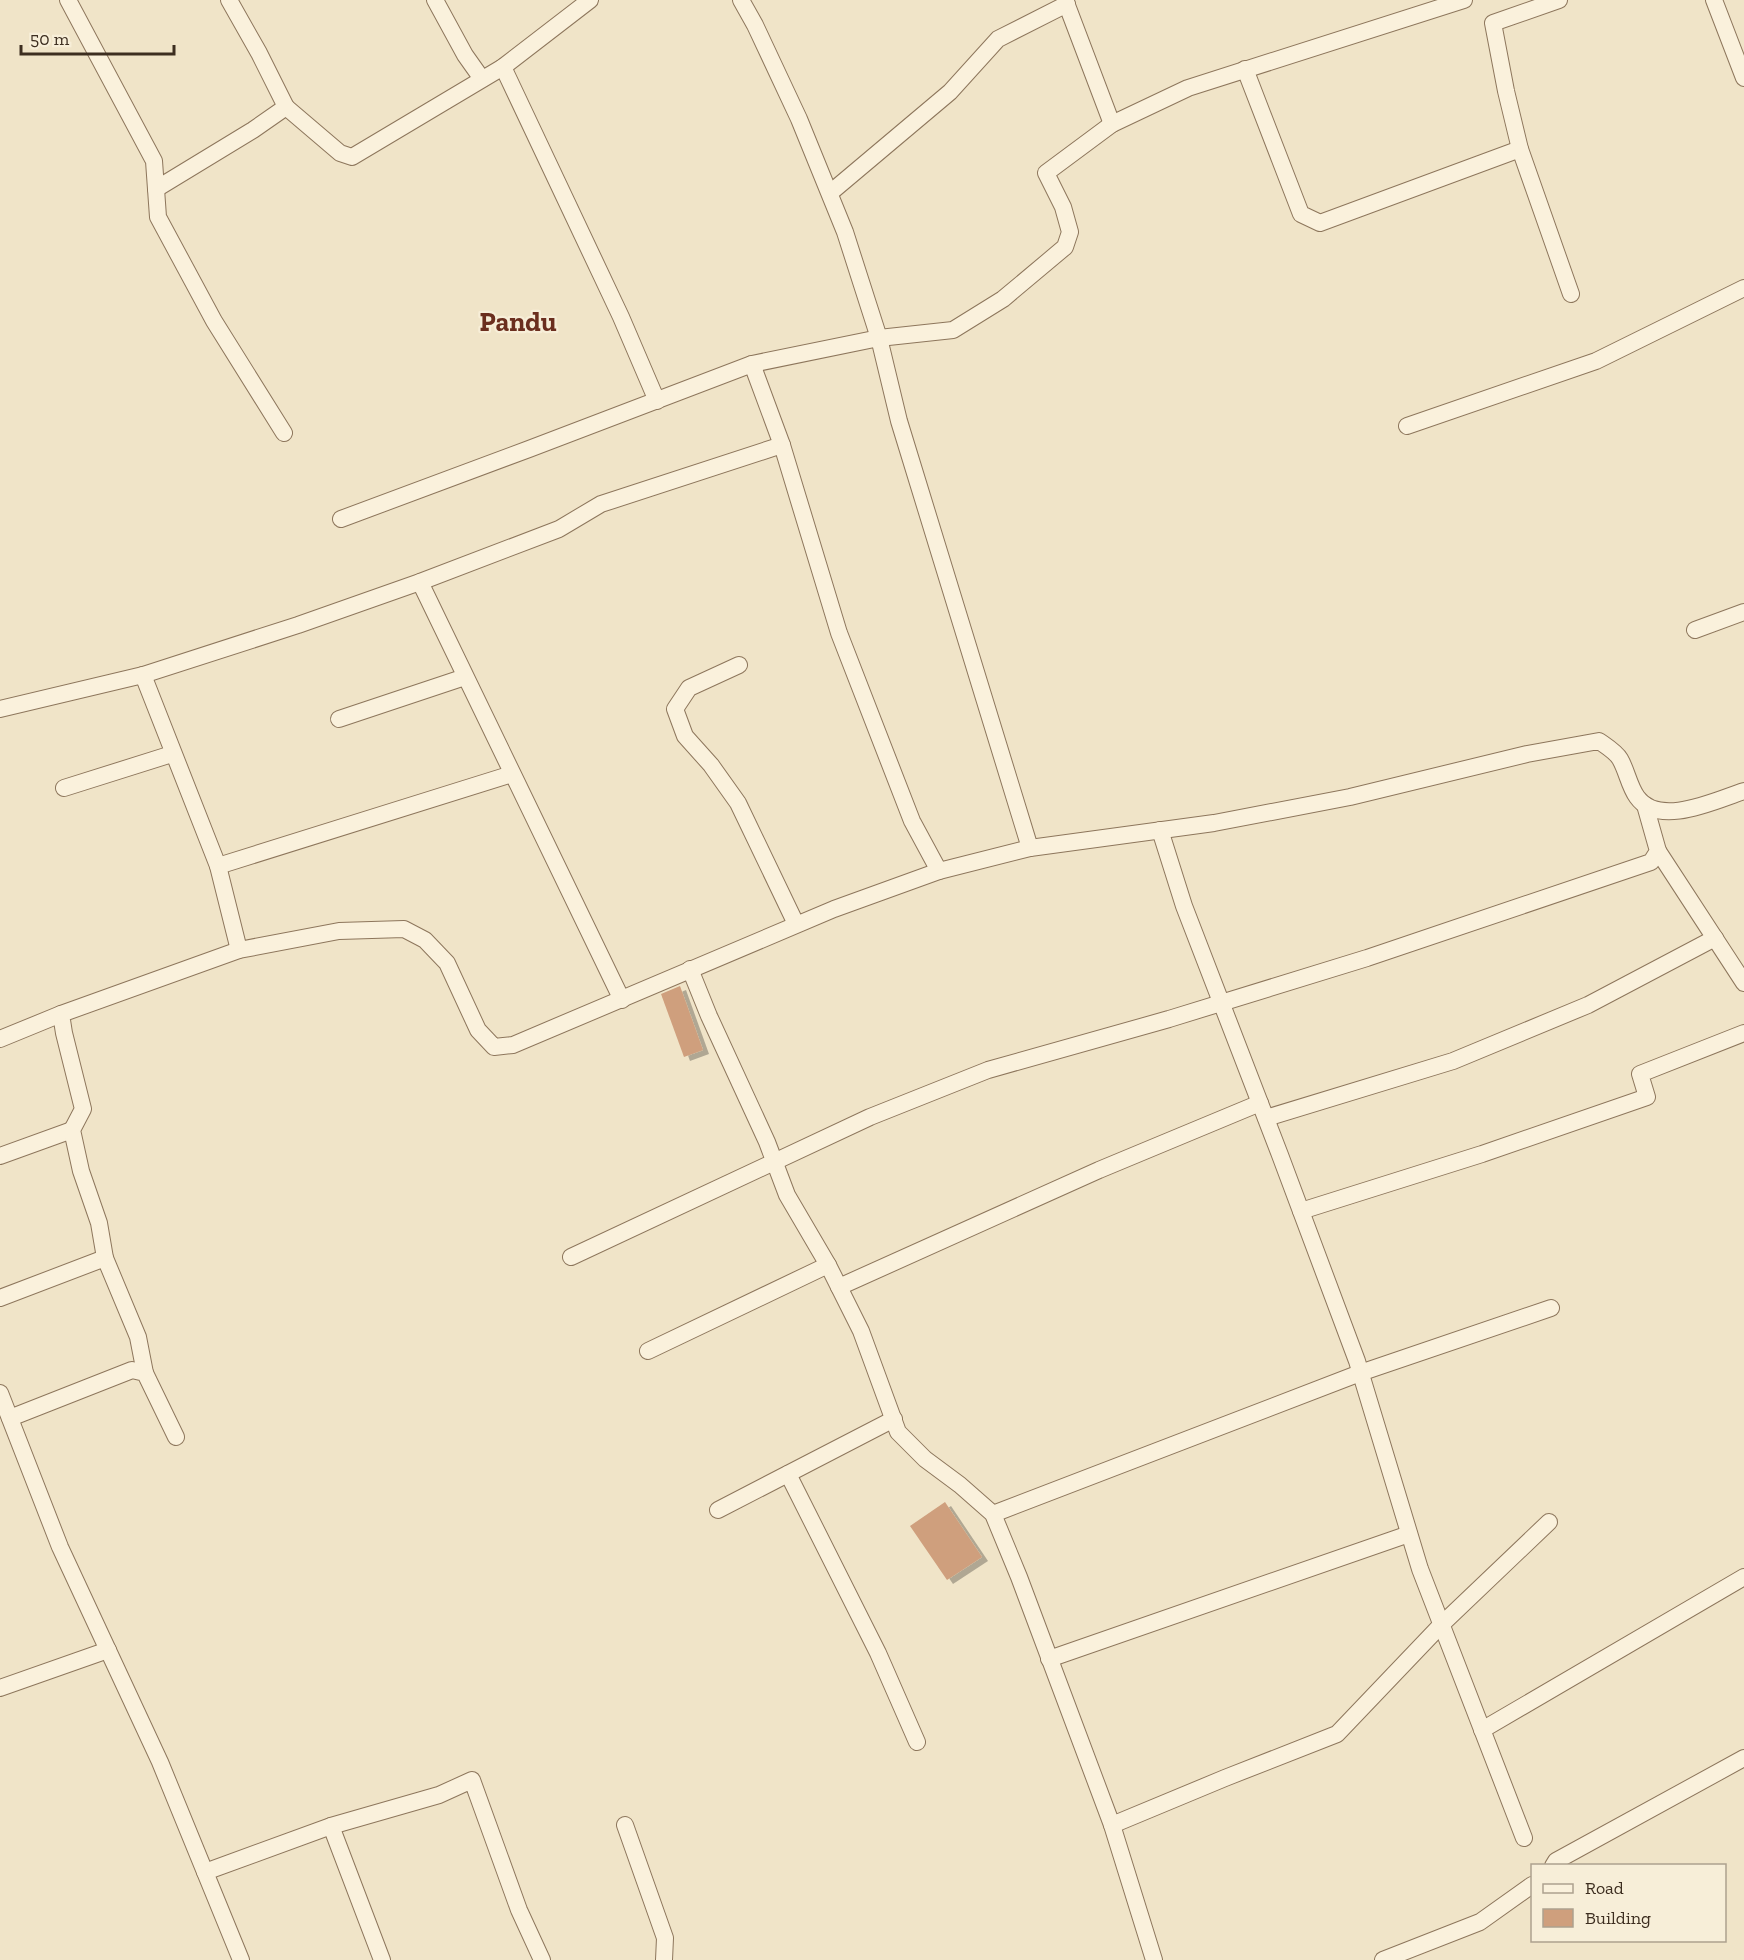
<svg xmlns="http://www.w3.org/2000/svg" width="1744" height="1960" viewBox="0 0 1744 1960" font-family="'Zilla Slab',serif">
	<defs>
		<filter id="shadow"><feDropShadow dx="6" dy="4" stdDeviation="0" flood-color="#0004"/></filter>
	</defs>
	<rect width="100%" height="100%" fill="#f0e4c8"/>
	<g fill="#cf9f7d" filter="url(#shadow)">
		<path d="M680 986 703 1050 684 1057 661 994Z"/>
		<path d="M945 1502 982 1557 947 1580 910 1526Z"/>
	</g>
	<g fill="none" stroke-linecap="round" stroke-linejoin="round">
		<g stroke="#8d765c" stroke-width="18">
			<g id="street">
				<path d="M68 0 154 161 158 217 214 321 284 433"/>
				<path d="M435 0 465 55 482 79"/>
				<path d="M741 0 755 25 799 119 845 232 879 338 899 421 1030 848"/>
				<path d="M1065 0 1112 124"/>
				<path d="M1559 0 1493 23 1506 91 1520 149 1571 294"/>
				<path d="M1714 0 1744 78"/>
				<path d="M503 67 621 317 657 401"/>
				<path d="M1245 69 1301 214 1320 223 1520 149"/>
				<path d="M286 107 340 153 352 157 503 67 590 0"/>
				<path d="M156 189 253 130 286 107 259 53 229 0"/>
				<path d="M830 193 950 92 998 39 1067 4"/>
				<path d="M752 364 782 445 839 633 912 821 939 871"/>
				<path d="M1407 426 1596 361 1744 288"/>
				<path d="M341 519 529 449 752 364 879 338 953 330 1003 299 1065 247 1070 232 1063 207 1046 173 1112 124 1188 88 1464 0"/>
				<path d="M420 582 622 1000"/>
				<path d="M1695 630 1744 612"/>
				<path d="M739 665 689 688 675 709 685 736 711 765 738 803 796 924"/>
				<path d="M143 675 218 866 239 950"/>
				<path d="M0 709 143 675 298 625 420 582 559 529 601 504 782 445"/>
				<path d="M339 719 465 677"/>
				<path d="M64 788 172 754"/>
				<path d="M1160 830 1184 906 1280 1155 1357 1361 1420 1569 1524 1838"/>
				<path d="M1658 851 1744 983"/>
				<path d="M218 866 512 774"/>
				<path d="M690 969 709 1016 767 1142 787 1195 828 1265 861 1331 898 1432 925 1459 960 1485 993 1514 1019 1577 1112 1825 1225 1778 1337 1734 1441 1625 1549 1522"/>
				<path d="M0 1039 61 1014"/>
				<path d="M1266 1118 1453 1061 1588 1005 1715 938"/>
				<path d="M0 1156 72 1130"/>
				<path d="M1301 1211 1482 1154 1647 1097 1640 1074 1744 1033"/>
				<path d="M571 1257 870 1117 988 1070 1169 1019 1367 958 1651 862 1658 851 1645 805"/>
				<path d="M105 1258 138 1337 145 1373"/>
				<path d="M839 1287 1099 1170 1260 1103"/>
				<path d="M0 1298 105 1258 99 1223 81 1171 72 1130 83 1109 64 1033 61 1014 239 950 339 931 404 929 425 940 447 963 478 1030 494 1047 513 1045 834 909 939 871 1030 848 1214 823 1350 797 1527 754 1599 741C1606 746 1616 752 1620 759 1627 771 1629 786 1637 797 1659 828 1716 800 1744 791"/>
				<path d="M648 1351 828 1265"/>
				<path d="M0 1393 60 1547 160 1762 241 1960"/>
				<path d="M10 1418 132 1370 145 1373 176 1437"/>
				<path d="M788 1474 878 1653 917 1742"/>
				<path d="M718 1510 894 1419"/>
				<path d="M993 1514 1360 1373 1551 1308"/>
				<path d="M1049 1659 1409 1534"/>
				<path d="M0 1688 108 1650"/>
				<path d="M1482 1730 1744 1577"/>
				<path d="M625 1825 665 1938 664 1960"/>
				<path d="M1112 1825 1154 1960"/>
				<path d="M331 1826 382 1960"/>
				<path d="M1553 1866 1556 1861 1744 1758"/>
				<path d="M205 1872 331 1826 439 1795 472 1780 519 1910 542 1960"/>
				<path d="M1383 1960 1480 1922 1532 1885"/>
			</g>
		</g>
		<use href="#street" stroke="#faf1dc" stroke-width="16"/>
	</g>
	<g text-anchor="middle" stroke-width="4.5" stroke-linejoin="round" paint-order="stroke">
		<g font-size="27" font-weight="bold" fill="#6b2e1e" stroke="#f7eed8">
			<text x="518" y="331">Pandu</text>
		</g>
	</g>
	<rect x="1531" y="1864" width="195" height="78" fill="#f7eed8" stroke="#ada18e" stroke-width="1.5"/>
	<rect x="1543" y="1884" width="30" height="9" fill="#faf1dc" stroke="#ada18e" stroke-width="1.5"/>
	<text x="1585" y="1894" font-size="18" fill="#3d2e20">Road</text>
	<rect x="1543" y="1909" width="30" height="18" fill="#cf9f7d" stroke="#ada18e" stroke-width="1.5"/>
	<text x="1585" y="1924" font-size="18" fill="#3d2e20">Building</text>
	<path d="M21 45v9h153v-9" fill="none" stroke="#3d2e20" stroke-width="3"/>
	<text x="30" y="45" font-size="18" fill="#3d2e20" stroke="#f7eed8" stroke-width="4.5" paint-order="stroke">50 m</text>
</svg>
